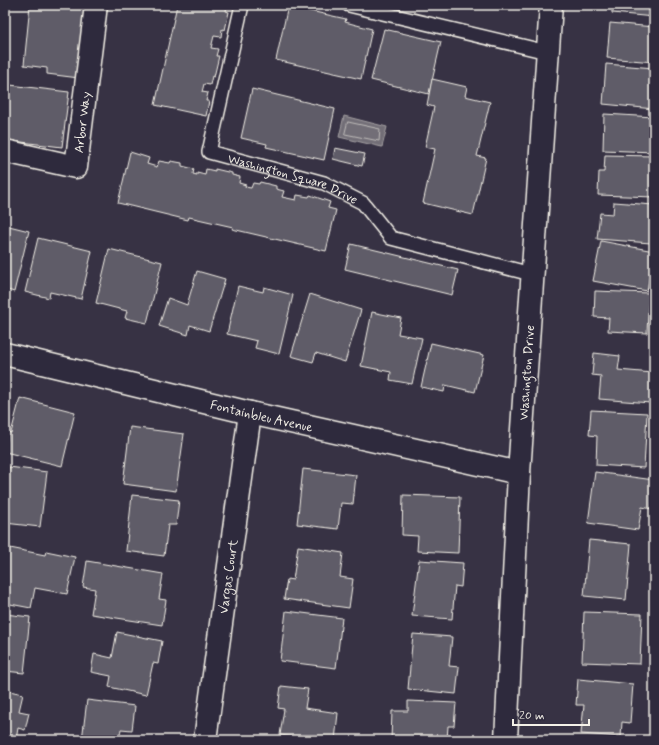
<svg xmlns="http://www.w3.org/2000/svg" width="659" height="745" viewBox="0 0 659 745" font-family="Mynerve,sans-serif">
	<rect width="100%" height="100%" fill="#373244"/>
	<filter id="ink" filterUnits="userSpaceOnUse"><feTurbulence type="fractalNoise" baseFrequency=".025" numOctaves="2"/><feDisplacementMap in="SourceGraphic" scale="8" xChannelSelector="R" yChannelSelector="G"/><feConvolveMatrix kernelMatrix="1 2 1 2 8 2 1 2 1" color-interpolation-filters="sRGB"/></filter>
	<g filter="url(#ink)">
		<path fill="#726e77" stroke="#a6a2a4" d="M344 116 387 127 382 147 339 137Z"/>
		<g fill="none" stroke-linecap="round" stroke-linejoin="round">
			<path stroke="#c0bdbb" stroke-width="1" d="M348 122 380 129 379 141 345 134Z"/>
		</g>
		<g fill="#5f5c67" stroke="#f4f1e8">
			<path d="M30 5H87L79 78 47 74V68L24 65Z"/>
			<path d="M177 5H227L226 11 229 12 225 30 222 29 221 37 214 36 211 48 218 49 216 56H219L214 77 212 76 210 85 204 84 202 92 208 93 206 101H209L206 116 155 105Z"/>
			<path d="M612 5H654V17L612 13Z"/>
			<path d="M288 6 346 19 345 22 372 29 361 79 276 60Z"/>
			<path d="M610 23 654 27V62L607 58Z"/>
			<path d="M384 29 441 42 429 94 371 80Z"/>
			<path d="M606 64 654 68V109L603 104Z"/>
			<path d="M432 79 467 87 465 96 490 102 477 156 486 158 473 215 423 203 435 149 425 147 434 107 427 105Z"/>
			<path d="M10 85 69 92 62 147 5 140Z"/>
			<path d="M252 89 335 109 324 160 266 147 267 144 241 138Z"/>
			<path d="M604 114 654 117V152L603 150Z"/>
			<path d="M335 148 365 154 362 166 333 159Z"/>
			<path d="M130 152 149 158 147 164 157 167 159 161 170 163 171 161 182 163V166L194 169 193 174 197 175V173L205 175 206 169 215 171V169L232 173V175L240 177 239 183 246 185 245 187 251 188 253 183 259 184 260 182 276 186V189L284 191 282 197 296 200 297 195 309 197 310 195 330 202 328 208 336 210 326 251 232 229 233 227 189 217 188 220 118 203Z"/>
			<path d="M605 155 654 156V197L598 195 599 172H604Z"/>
			<path d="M614 202 654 205 651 243 597 239 600 213 613 214Z"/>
			<path d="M5 225 29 231 14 292 5 289Z"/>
			<path d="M38 238 92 251 81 299 50 292 49 298 25 292Z"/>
			<path d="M601 241 654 251 647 291 593 281Z"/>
			<path d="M351 244 458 270 452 295 345 269Z"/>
			<path d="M109 249 162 262 147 323 125 318 127 311 96 303Z"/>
			<path d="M197 271 225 279 209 331 190 325 188 335 159 326 168 298 187 305Z"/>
			<path d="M238 286 263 292 264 287 293 295 279 354 255 348 257 341 227 334Z"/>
			<path d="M595 291 649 293 647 333 608 331 609 318 594 317Z"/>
			<path d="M310 294 361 310 345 362 316 353 313 362 291 356Z"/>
			<path d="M372 312 401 318 398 334 422 338 412 384 390 380 391 372 361 366Z"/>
			<path d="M431 343 484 355 475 392 445 385 444 392 421 387Z"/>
			<path d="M594 353 620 356 618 370 653 373 651 403 599 399 601 376 592 375Z"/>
			<path d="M20 398 75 412 62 466 5 452 8 432 11 433Z"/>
			<path d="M591 410 647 413 644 468 596 465 597 436 589 435Z"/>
			<path d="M130 427 184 434 176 491 123 484Z"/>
			<path d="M9 467 47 472 40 527 5 523V496Z"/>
			<path d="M303 469 356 475 353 504 341 503 338 529 297 524Z"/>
			<path d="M595 472 654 480 652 509 642 507 638 530 588 523Z"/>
			<path d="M132 495 179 500 176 525H168L164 556 126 551Z"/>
			<path d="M403 495 460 497 458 553 417 551 418 536 402 535Z"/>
			<path d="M589 540 631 544 626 600 584 596Z"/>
			<path d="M298 546 343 553 340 577 353 579 349 608 284 599 287 579 293 580Z"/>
			<path d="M5 547 45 555 46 551 75 557 67 594 35 588 31 608 5 603Z"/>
			<path d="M419 560 463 563 461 587 455 586 452 619 412 616Z"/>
			<path d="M87 561 163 574 159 599 166 600 162 625 91 614 95 589 83 587Z"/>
			<path d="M286 611 342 618 336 668 280 661Z"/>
			<path d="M584 612 642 614 640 664 582 662Z"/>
			<path d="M5 614 30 617 24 673 5 671Z"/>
			<path d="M117 632 162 641 158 664 153 663 146 695 109 687 111 676 91 672 94 654 112 658Z"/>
			<path d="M413 634 452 637 449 666 459 667 456 694 408 689Z"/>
			<path d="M578 679 633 684 630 723 622 722 621 737 581 734 584 705H576Z"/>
			<path d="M281 686 308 689 305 708 338 713 335 740H319L280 735 284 709 278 708Z"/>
			<path d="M5 690 23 694 19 711 29 713 25 730 18 728 16 740H5Z"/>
			<path d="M87 700 135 706 132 730 121 729 119 740H82Z"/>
			<path d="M408 701 456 703 454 726H448L447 740H391L392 711H408Z"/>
		</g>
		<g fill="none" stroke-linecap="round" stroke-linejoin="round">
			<g stroke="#f4f1e8" stroke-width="16">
				<g id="service">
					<path id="s1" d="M242 5 209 152 324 183 363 203 391 238 531 274"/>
					<path d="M349 5 547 52"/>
				</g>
			</g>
			<g stroke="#f4f1e8" stroke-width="25">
				<g id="minor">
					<path id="s2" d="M5 151 76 167 96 5"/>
					<path id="s3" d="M5 354 250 413 519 473"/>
					<path id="s4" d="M205 740 250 413"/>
				</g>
			</g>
			<g stroke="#f4f1e8" stroke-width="25">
				<g id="tertiary">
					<path id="s5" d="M506 740 519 473 551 5"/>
				</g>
			</g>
			<use href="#service" stroke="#2f2a3d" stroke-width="13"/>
			<use href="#minor" stroke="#2f2a3d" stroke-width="22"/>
			<use href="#tertiary" stroke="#2f2a3d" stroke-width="22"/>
		</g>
	</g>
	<g text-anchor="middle" stroke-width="3" stroke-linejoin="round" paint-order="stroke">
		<g font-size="13" fill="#f4f1e8" stroke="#2f2a3d">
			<text dy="5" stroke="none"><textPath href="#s2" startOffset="118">Arbor Way</textPath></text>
			<text dy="5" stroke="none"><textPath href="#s1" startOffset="239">Washington Square Drive</textPath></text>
			<text dy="5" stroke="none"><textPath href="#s5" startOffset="368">Washington Drive</textPath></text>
			<text dy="5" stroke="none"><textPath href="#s3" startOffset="264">Fontainbleu Avenue</textPath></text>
			<text dy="5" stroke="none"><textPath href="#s4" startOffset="165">Vargas Court</textPath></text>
		</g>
	</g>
	<rect width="659" height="745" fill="none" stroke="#2f2a3d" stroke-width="20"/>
	<rect x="10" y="10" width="639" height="725" fill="none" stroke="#f4f1e8" stroke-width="1.5" filter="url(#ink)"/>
	<path d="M513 719v6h76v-6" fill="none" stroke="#f4f1e8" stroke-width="2"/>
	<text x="519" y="719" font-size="12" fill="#f4f1e8" stroke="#2f2a3d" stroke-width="3" paint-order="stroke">20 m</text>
</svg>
